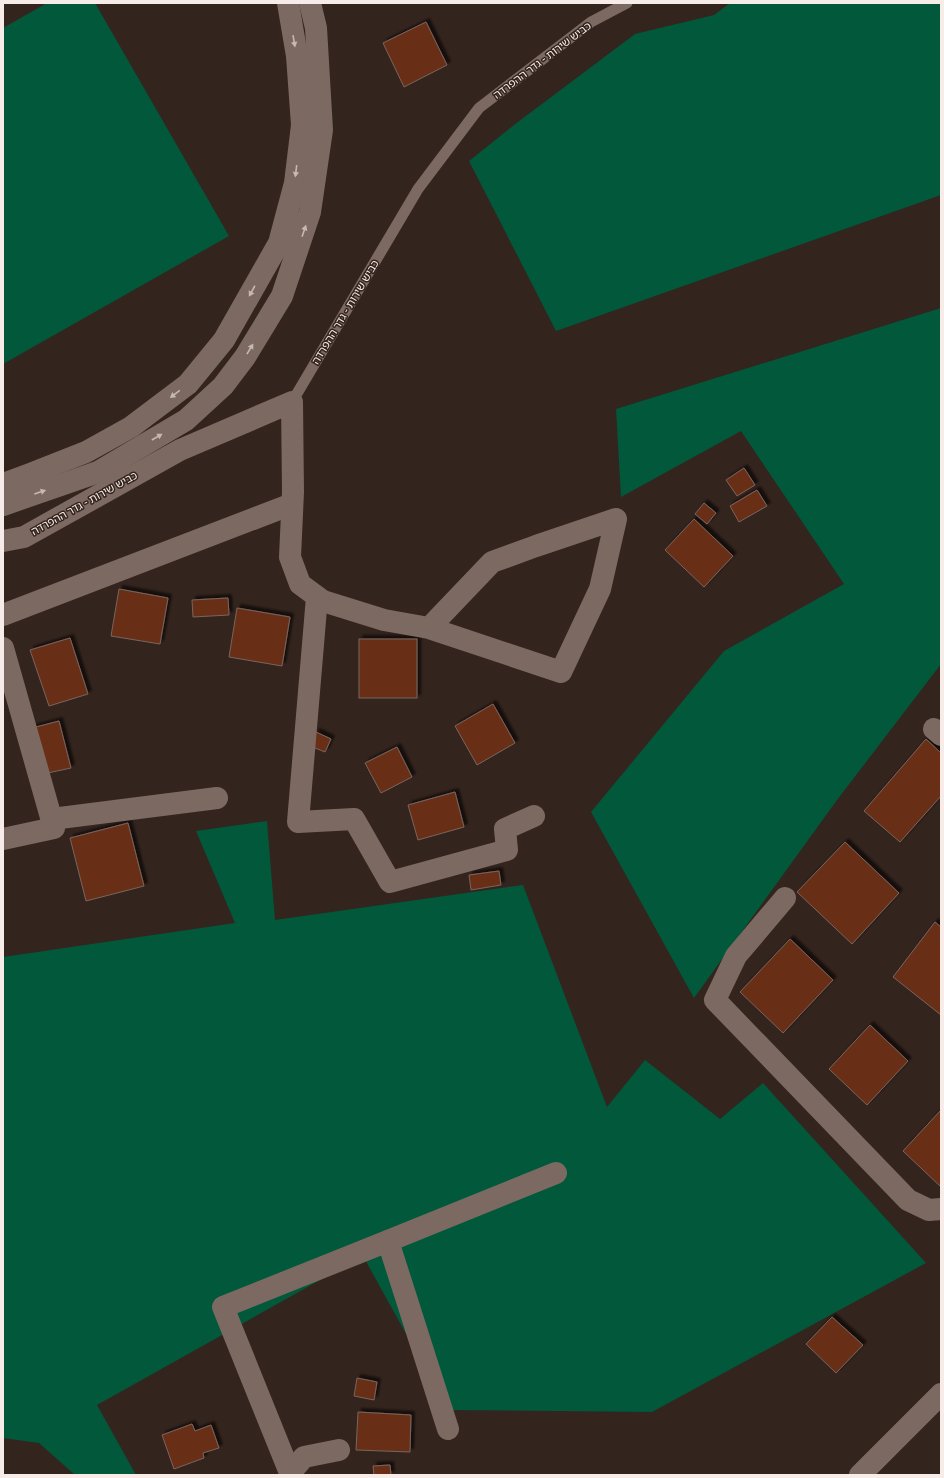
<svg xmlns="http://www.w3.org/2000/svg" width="944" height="1478" viewBox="0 0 944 1478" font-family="'Fira Sans Condensed','Noto Sans Hebrew',sans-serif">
	<defs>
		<filter id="shadow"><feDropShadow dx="3.5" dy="-3.5" stdDeviation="1" flood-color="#0009"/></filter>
	</defs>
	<rect width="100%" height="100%" fill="#34241e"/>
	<g fill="#02583a">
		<path d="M47 3H95L229 236 3 364V28Z"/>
		<path d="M730 3H941V195L556 331 469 161 514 125 635 34 714 15Z"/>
		<path d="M941 308V664L837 800 694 998 591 812 724 651 844 584 741 431 621 497 616 409Z"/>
		<path d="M267 821 275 920 523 885 607 1107 645 1060 720 1119 763 1083 926 1263 652 1412 448 1410 363 1256 97 1405 136 1475H75L39 1443 3 1438V957L235 923 196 831Z"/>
	</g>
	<g fill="#692f19" stroke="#78655e" filter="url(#shadow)">
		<path d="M426 22 447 65 404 87 383 43Z"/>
		<path d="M744 468 755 485 737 496 726 480Z"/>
		<path d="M757 490 767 506 739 522 730 506Z"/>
		<path d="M704 503 716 513 707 524 695 514Z"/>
		<path d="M694 519 733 556 704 587 665 550Z"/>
		<path d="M119 589 168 598 160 644 111 636Z"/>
		<path d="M228 598 229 615 193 617 192 600Z"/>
		<path d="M237 608 290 617 282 666 229 657Z"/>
		<path d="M70 638 88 694 49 706 30 650Z"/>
		<rect x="359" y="639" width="58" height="59"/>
		<path d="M493 704 515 743 477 765 455 726Z"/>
		<path d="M59 721 71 768 43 774 32 728Z"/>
		<path d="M316 732 331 739 325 752 310 746Z"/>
		<path d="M926 739 941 753V796L900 842 864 811Z"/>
		<path d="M397 747 412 777 381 793 365 763Z"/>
		<path d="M455 792 464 827 418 840 408 805Z"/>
		<path d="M128 823 144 886 86 901 70 838Z"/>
		<path d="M845 842 899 893 852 944 797 892Z"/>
		<path d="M499 871 501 885 471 890 469 875Z"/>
		<path d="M935 922 941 927V1015L893 977Z"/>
		<path d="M790 939 833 980 783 1033 740 992Z"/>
		<path d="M870 1025 908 1061 867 1105 829 1069Z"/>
		<path d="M941 1110V1187L903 1151Z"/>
		<path d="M832 1317 863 1345 836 1373 806 1344Z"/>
		<path d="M357 1378 377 1382 374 1400 354 1396Z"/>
		<path d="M358 1412 411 1415 410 1452 356 1450Z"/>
		<path d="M192 1424 195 1431 211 1425 219 1448 203 1453 204 1458 174 1469 162 1435Z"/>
		<path d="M390 1465 391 1475H374L373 1466Z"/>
	</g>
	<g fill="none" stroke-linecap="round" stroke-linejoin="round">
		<path stroke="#7c6962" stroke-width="11" d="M292 402 418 189 479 108 591 22 627 3"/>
		<g stroke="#7c6962" stroke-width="22">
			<path d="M3 541 24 537 180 450 292 402 293 492 290 557 300 584 323 601 384 620 429 628 492 562 536 546 616 519 600 589 561 672 429 628"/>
			<path d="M317 597 298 822 354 819 390 882 507 850 505 829 534 816"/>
			<path d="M3 615 292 504"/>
			<path d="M3 648 54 828 3 839"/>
			<path d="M934 729 941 735"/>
			<path d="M52 819 217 798"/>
			<path d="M785 898 736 956 715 1000 908 1200 929 1210 941 1209"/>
			<path d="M388 1241 556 1173"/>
			<path d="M290 1473 223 1307 388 1241 448 1429"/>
			<path d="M290 1475V1473L304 1457 339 1450"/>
			<path d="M860 1475 941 1394"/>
		</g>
		<g stroke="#7c6962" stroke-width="22">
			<path d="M3 484 30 474 86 452 131 427 188 384 224 340 279 243 295 183 302 125 297 56 288 3"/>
			<path d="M3 505 98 472 186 420 223 386 245 357 282 296 310 212 322 130 316 28 310 3"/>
		</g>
	</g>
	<defs><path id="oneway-solid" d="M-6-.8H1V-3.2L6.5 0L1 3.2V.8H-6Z"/></defs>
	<g fill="#c6b8b2">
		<use href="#oneway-solid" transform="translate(294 41) rotate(80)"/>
		<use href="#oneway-solid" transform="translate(296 171) rotate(97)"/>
		<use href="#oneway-solid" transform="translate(304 231) rotate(-71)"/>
		<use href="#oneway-solid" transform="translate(252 291) rotate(119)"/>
		<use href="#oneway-solid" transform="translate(250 349) rotate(-59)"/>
		<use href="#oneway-solid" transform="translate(175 394) rotate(143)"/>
		<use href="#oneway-solid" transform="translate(157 437) rotate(-30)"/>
		<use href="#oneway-solid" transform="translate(40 492) rotate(-19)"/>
	</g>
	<g text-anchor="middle" stroke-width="3" stroke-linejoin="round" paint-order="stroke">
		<g font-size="11" fill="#f7ece8" stroke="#34241e">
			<text transform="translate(542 60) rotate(-37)" y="4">כביש שירות - גדר ההפרדה</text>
			<text transform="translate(345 312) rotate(-59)" y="4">כביש שירות - גדר ההפרדה</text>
			<text transform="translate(84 503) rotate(-29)" y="4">כביש שירות - גדר ההפרדה</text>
		</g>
	</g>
	<rect width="944" height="1478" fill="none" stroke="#f7ece8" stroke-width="8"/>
</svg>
